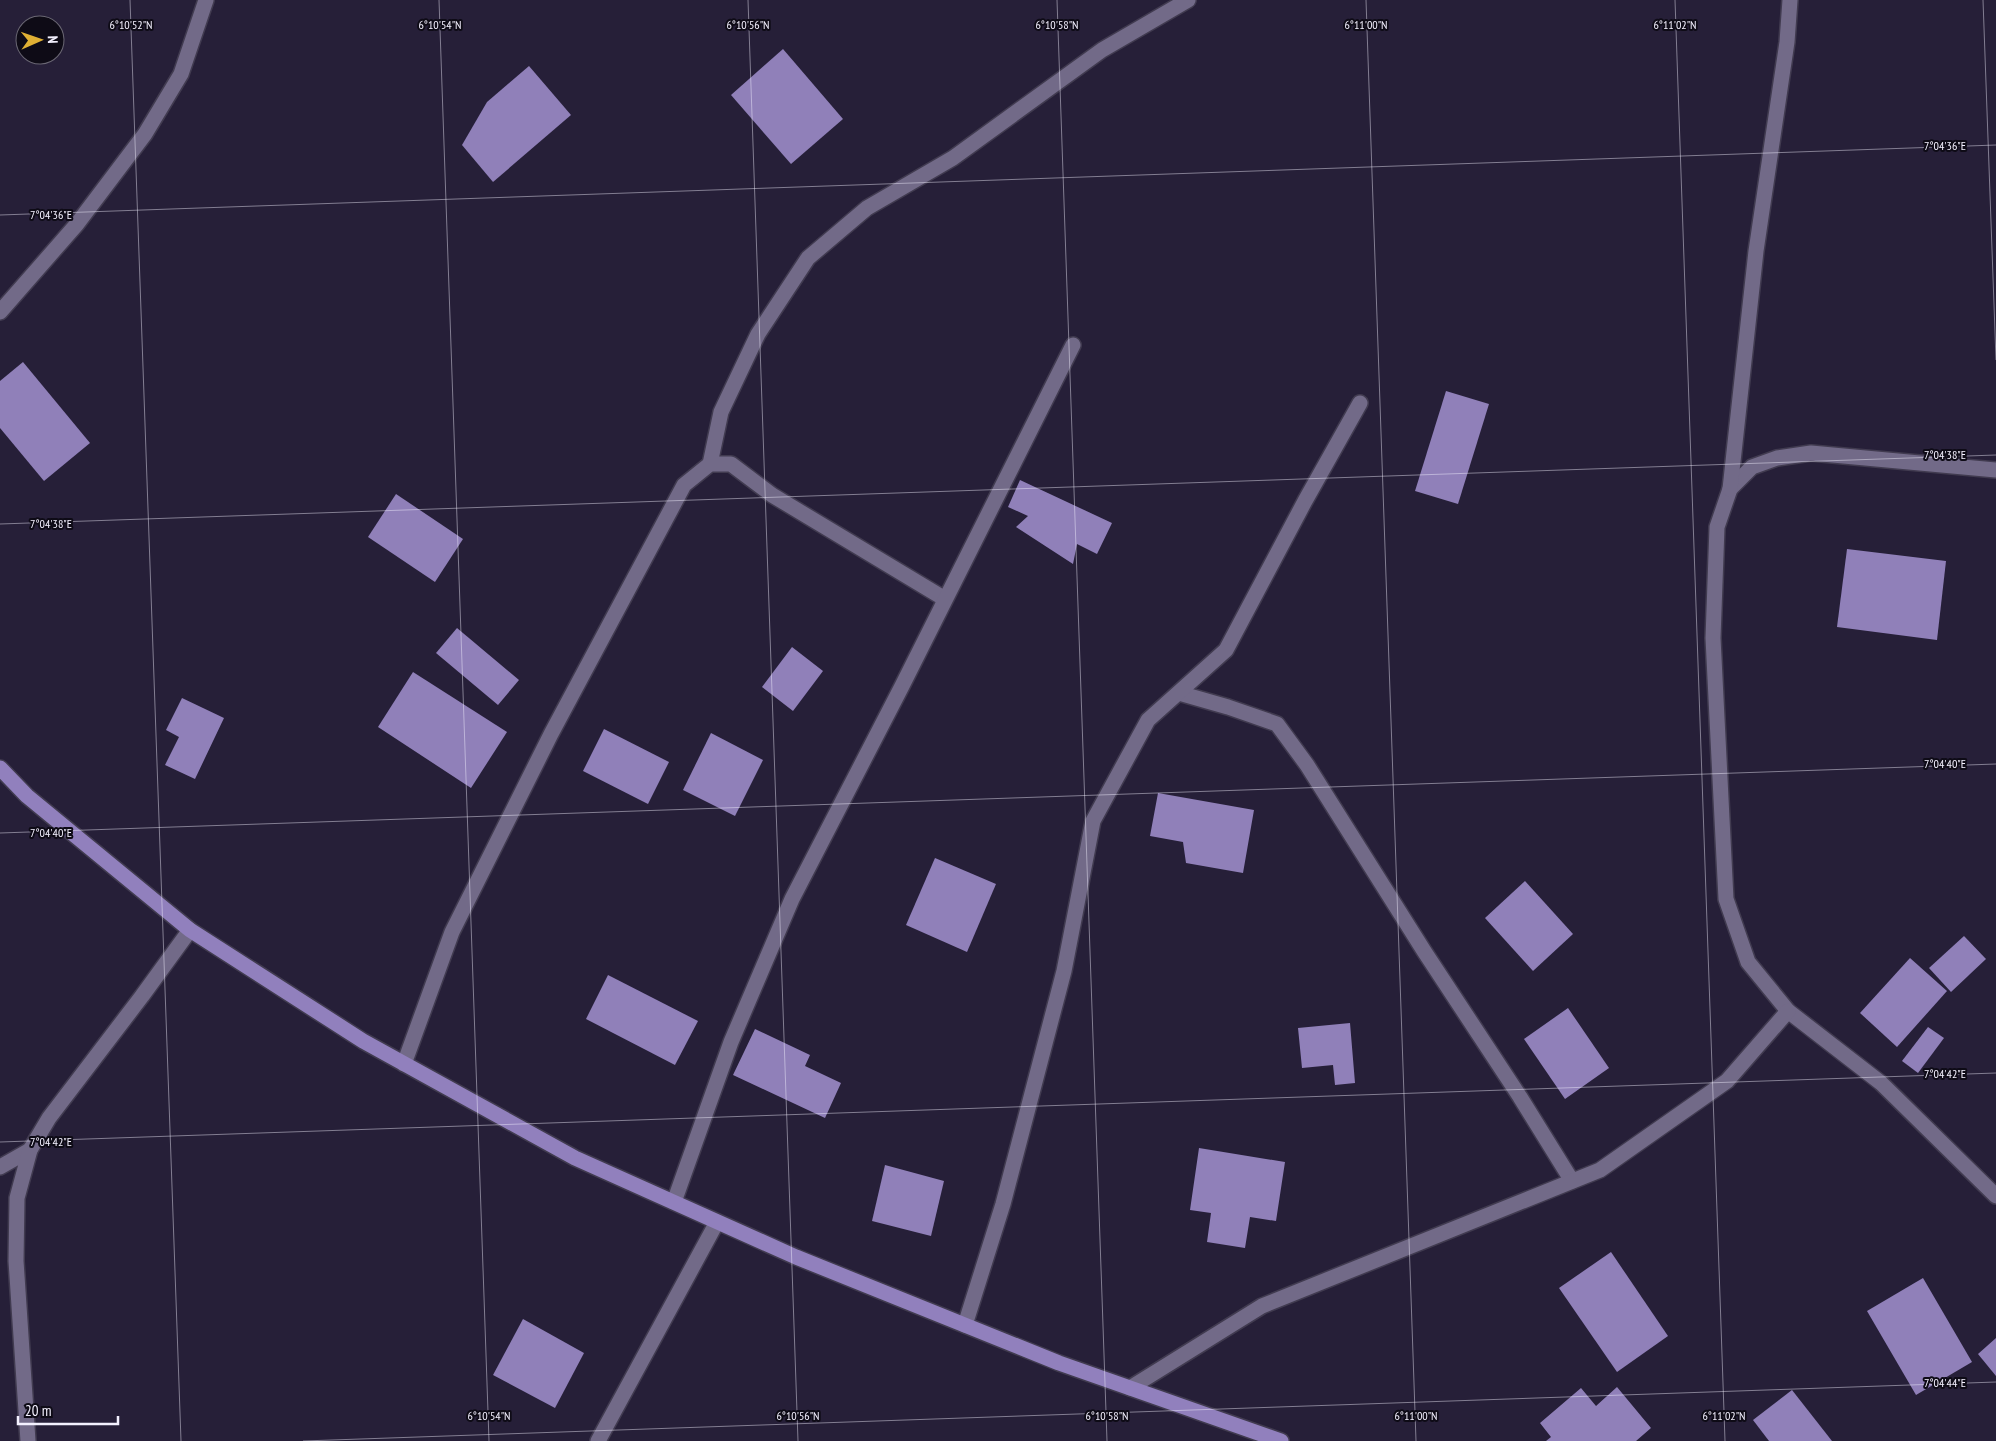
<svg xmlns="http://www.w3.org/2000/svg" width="1996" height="1441" viewBox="0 0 1996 1441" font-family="'PT Sans Narrow',sans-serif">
	<rect width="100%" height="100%" fill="#261f38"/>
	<g fill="#9080b9">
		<path d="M783 49 843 119 791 164 731 95Z"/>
		<path d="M529 66 571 115 493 182 462 145 487 102Z"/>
		<path d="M23 362 90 443 44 481 0 428V381Z"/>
		<path d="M1446 391 1489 404 1458 504 1415 491Z"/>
		<path d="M1020 480 1112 523 1097 554 1077 544 1073 564 1016 527 1028 516 1008 507Z"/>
		<path d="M396 494 463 539 435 582 368 537Z"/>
		<path d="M1847 549 1946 561 1937 640 1837 627Z"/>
		<path d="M457 628 519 680 498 705 436 653Z"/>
		<path d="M792 647 823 671 793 711 762 687Z"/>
		<path d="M413 672 507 732 471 788 378 727Z"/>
		<path d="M182 698 224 718 195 779 165 765 179 737 166 730Z"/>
		<path d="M604 729 669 762 648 804 583 771Z"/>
		<path d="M711 733 763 760 735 816 683 790Z"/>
		<path d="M1158 793 1254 810 1243 873 1186 863 1183 842 1150 836Z"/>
		<path d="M935 858 996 884 967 952 906 925Z"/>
		<path d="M1525 881 1573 934 1533 971 1485 918Z"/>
		<path d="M1964 936 1986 959 1951 992 1929 968Z"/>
		<path d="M1910 958 1947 991 1897 1047 1860 1013Z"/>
		<path d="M608 975 698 1021 675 1065 586 1019Z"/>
		<path d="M1568 1008 1609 1068 1565 1099 1524 1039Z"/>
		<path d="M1350 1023 1355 1083 1335 1085 1333 1065 1302 1068 1298 1028Z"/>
		<path d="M1928 1027 1944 1038 1918 1073 1902 1061Z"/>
		<path d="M755 1029 810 1055 805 1066 841 1083 825 1118 733 1075Z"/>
		<path d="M1199 1148 1285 1162 1276 1221 1250 1217 1245 1248 1207 1242 1211 1213 1190 1210Z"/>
		<path d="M885 1165 944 1181 931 1236 872 1221Z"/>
		<path d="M1611 1252 1668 1336 1617 1372 1559 1288Z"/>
		<path d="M1923 1278 1972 1362 1916 1395 1867 1311Z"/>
		<path d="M523 1319 584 1353 555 1408 493 1375Z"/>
		<path d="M1996 1338V1376L1978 1354Z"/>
		<path d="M1617 1387 1651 1428 1636 1441H1546L1551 1437 1540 1423 1581 1388 1596 1406Z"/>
		<path d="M1792 1390 1832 1441H1769L1753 1420Z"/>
	</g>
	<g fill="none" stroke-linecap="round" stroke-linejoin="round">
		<g stroke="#413b50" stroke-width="18">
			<g id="minor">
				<path d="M0 312 77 224 145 134 181 74 206 0"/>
				<path d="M710 464 721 412 758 334 808 258 867 208 953 158 1102 50 1188 0"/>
				<path d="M1996 470 1811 453 1777 458 1752 467 1730 489 1717 527 1713 638 1726 899 1748 962 1788 1011 1881 1083 1996 1196"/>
				<path d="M1730 489 1756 251 1787 42 1790 0"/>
				<path d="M1179 693 1228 707 1277 724 1307 765 1424 951 1520 1097 1572 1181"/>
				<path d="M404 1064 452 932 551 734 684 485 710 464H731L772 495 945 599"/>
				<path d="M0 1167 30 1150"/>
				<path d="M674 1202 731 1042 792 899 902 686 1073 345"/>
				<path d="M965 1325 1003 1204 1064 971 1093 821 1148 720 1226 650 1305 501 1360 403"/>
				<path d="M1130 1388 1262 1306 1600 1170 1727 1081 1788 1011"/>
				<path d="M28 1441 16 1261 17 1198 30 1150 49 1118 142 996 190 930"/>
				<path d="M598 1441 717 1222"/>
			</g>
		</g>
		<g stroke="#413b50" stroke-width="18">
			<path id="major" d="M0 768 27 796 190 930 363 1041 575 1158 796 1257 1059 1363 1281 1441"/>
		</g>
		<use href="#minor" stroke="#726a88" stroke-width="15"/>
		<use href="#major" stroke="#9180bd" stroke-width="15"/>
	</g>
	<path fill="none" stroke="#f4f1ff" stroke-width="1" stroke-opacity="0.45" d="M130 0 181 1441M439 0 489 1441M748 0 798 1441M1057 0 1107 1441M1366 0 1416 1441M1675 0 1725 1441M1983 0 1996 360M0 215 1996 145M0 524 1996 455M0 833 1996 764M0 1142 1996 1073M303 1441 1996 1382"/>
	<g font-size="12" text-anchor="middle" fill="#f4f1ff" stroke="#0e0b16" stroke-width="4" stroke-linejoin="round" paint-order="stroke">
		<text x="131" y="29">6°10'52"N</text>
		<text x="440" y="29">6°10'54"N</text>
		<text x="748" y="29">6°10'56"N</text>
		<text x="1057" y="29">6°10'58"N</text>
		<text x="1366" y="29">6°11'00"N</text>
		<text x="1675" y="29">6°11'02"N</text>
		<text x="1945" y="150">7°04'36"E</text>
		<text x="51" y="219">7°04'36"E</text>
		<text x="1945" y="459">7°04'38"E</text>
		<text x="51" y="528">7°04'38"E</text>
		<text x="1945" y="768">7°04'40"E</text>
		<text x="51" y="837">7°04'40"E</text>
		<text x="1945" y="1078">7°04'42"E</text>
		<text x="51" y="1146">7°04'42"E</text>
		<text x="1945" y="1387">7°04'44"E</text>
		<text x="489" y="1420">6°10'54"N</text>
		<text x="798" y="1420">6°10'56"N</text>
		<text x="1107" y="1420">6°10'58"N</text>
		<text x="1416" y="1420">6°11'00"N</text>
		<text x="1724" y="1420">6°11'02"N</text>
	</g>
	<g transform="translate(40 40) rotate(88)"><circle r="24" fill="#0e0b16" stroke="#6a6773"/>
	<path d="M0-4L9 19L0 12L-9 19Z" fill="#e0b034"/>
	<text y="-8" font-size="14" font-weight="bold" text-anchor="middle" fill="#f4f1ff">N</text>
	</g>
	<path d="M18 1416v8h100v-8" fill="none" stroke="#f4f1ff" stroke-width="2.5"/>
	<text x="25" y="1416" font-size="15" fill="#f4f1ff" stroke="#0e0b16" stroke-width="4" paint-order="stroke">20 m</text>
</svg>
